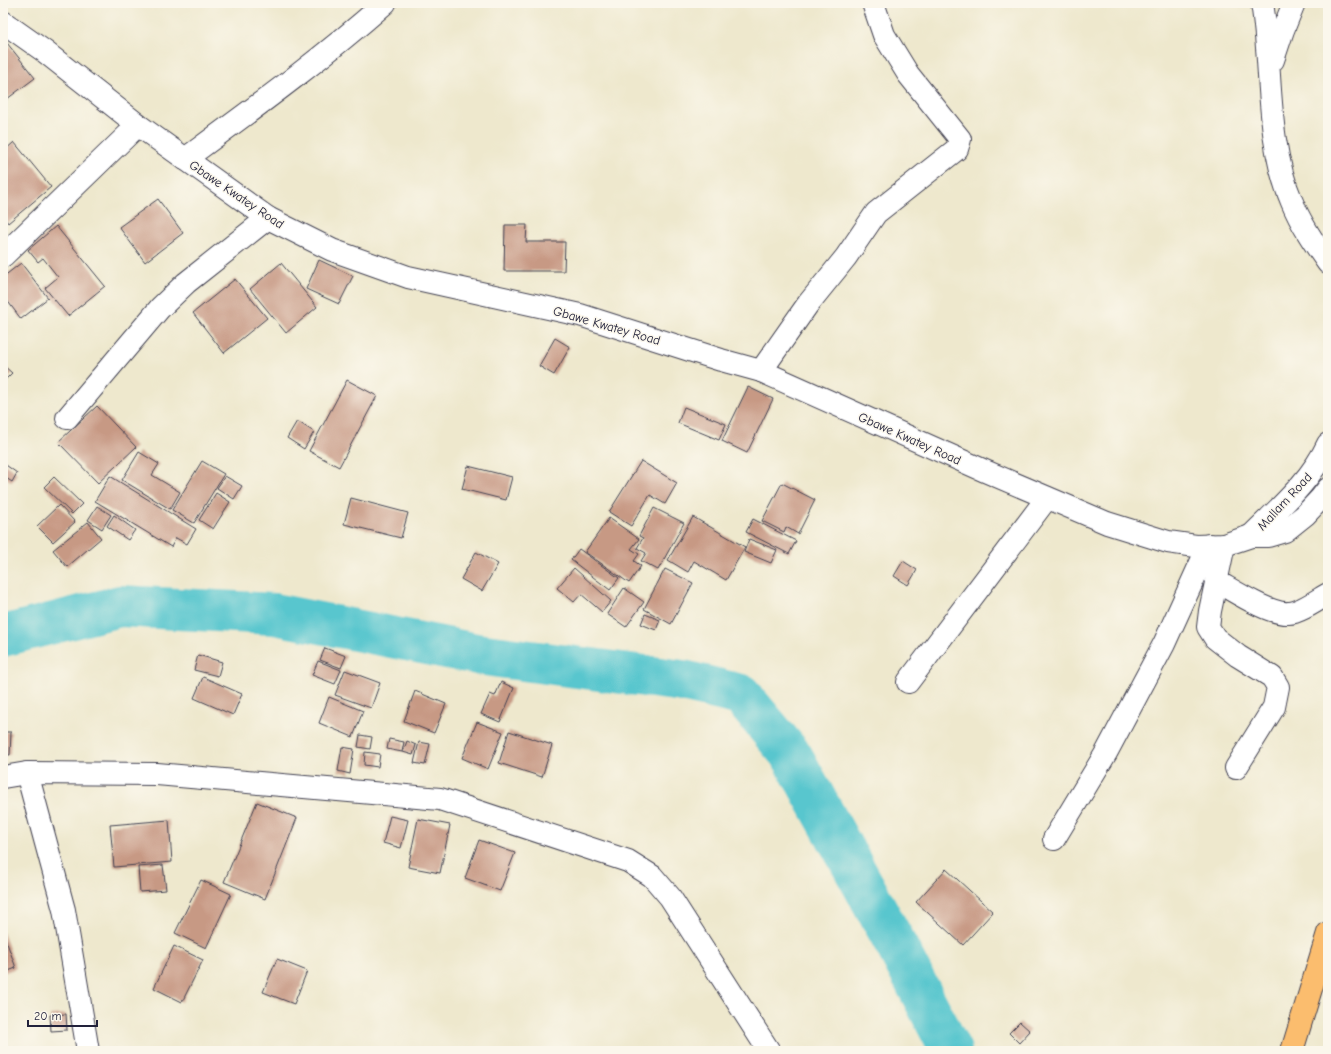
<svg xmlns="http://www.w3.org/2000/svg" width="1331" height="1054" viewBox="0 0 1331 1054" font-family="'Comic Neue',sans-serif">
	<rect width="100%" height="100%" fill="#fbf7ec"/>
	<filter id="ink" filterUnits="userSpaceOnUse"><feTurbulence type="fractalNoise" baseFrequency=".025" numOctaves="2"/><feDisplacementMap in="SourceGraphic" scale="8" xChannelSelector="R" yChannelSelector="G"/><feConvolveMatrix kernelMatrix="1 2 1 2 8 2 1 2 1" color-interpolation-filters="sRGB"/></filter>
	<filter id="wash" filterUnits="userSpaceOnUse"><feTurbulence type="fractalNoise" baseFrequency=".012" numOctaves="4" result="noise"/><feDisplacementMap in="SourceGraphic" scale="16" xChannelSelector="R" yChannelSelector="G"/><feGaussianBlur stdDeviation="0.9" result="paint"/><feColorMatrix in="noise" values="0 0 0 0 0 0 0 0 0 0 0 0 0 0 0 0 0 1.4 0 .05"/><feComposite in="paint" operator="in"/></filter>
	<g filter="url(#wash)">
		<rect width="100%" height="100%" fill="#eee8cd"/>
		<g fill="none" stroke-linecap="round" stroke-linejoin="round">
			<path stroke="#59c6ce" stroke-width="42" d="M3 636 120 606 274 614 477 654 683 681 741 695 792 756 894 941 951 1051"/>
		</g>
		<g id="blocks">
			<g fill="#c79984">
				<path d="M3 38 35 78 3 102Z"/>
				<path d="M14 142 51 187 8 223 3 216V152Z"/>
				<path d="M158 199 183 233 145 262 119 227Z"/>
				<path d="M505 225H527L526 242H565L564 271H504Z"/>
				<path d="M56 226 105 286 68 316 45 288 58 277 43 258 38 262 28 250Z"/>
				<path d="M319 260 353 276 339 304 306 289Z"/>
				<path d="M21 263 48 298 21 319 3 295V277Z"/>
				<path d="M281 263 317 307 286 333 250 289Z"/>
				<path d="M235 279 267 318 224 353 193 313Z"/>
				<path d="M555 338 570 347 554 375 539 366Z"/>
				<path d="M3 365 12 373 3 382Z"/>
				<path d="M347 380 377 396 339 467 309 451Z"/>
				<path d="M748 387 773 399 747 453 722 441Z"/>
				<path d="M97 406 136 447 98 483 58 442Z"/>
				<path d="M684 407 726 424 719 440 678 423Z"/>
				<path d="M297 421 314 432 304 449 287 438Z"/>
				<path d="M139 452 159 464 152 475 180 492 170 509 122 480Z"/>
				<path d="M202 461 224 474 194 523 172 510Z"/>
				<path d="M641 461 677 483 665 504 650 495 631 526 609 512Z"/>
				<path d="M3 463 17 473 12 482 3 476Z"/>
				<path d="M468 466 512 477 506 500 462 489Z"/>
				<path d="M110 476 196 529 187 544 176 538 171 547 95 501Z"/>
				<path d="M225 476 242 486 234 499 217 488Z"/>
				<path d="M54 477 82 504 72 514 44 487Z"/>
				<path d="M782 483 815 500 798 534 786 527 784 532 762 521Z"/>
				<path d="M216 493 230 502 213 529 199 520Z"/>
				<path d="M351 498 408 513 401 538 344 524Z"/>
				<path d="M59 505 75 522 53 542 37 526Z"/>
				<path d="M97 506 111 515 102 529 88 520Z"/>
				<path d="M654 508 684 523 658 570 641 561 646 553 637 548 643 538 639 536Z"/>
				<path d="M114 515 135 530 128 540 107 526Z"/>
				<path d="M693 517 745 547 726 580 694 561 688 572 668 560Z"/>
				<path d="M609 518 639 539 631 549 639 554 634 561 641 566 629 583 585 552Z"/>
				<path d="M753 519 796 541 789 554 746 532Z"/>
				<path d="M88 522 101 538 67 567 53 550Z"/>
				<path d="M749 539 777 550 771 563 744 552Z"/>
				<path d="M579 549 619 578 610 590 571 560Z"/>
				<path d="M476 552 498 564 482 591 461 579Z"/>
				<path d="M903 561 917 570 908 585 894 576Z"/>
				<path d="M574 568 611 601 602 612 581 594 574 602 557 588Z"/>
				<path d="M665 569 693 583 671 624 644 609Z"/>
				<path d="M624 588 644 602 626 627 607 614Z"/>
				<path d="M645 614 660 620 656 630 641 624Z"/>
				<path d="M325 648 346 656 341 668 320 660Z"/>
				<path d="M198 655 222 662 218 676 194 670Z"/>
				<path d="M318 661 341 670 335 684 312 675Z"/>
				<path d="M345 670 380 683 371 708 335 695Z"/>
				<path d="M203 677 242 694 233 715 194 698Z"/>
				<path d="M501 682 514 688 500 722 481 714 490 694 495 696Z"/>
				<path d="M415 691 446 704 434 733 404 721Z"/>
				<path d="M329 697 363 711 353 737 319 723Z"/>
				<path d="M477 722 503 732 488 769 462 758Z"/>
				<path d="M509 731 552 745 542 777 499 763Z"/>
				<path d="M3 732H11L10 755 3 754Z"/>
				<path d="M360 735 372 737 370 749 358 747Z"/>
				<path d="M389 739 404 742 402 752 387 749Z"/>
				<path d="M407 741 416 745 413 755 403 752Z"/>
				<path d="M419 742 430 744 425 765 414 763Z"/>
				<path d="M342 747 354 749 350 774 338 771Z"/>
				<path d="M365 752 380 754 378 767 364 765Z"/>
				<path d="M257 802 297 818 265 899 224 882Z"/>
				<path d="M390 816 408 820 401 848 383 843Z"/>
				<path d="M418 819 450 825 440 873 408 867Z"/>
				<path d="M169 820 172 862 114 867 110 825Z"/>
				<path d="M479 840 515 853 500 891 465 878Z"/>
				<path d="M163 865 166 890 140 892 138 867Z"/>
				<path d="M946 869 993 912 963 945 916 902Z"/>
				<path d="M201 880 231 894 206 948 175 933Z"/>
				<path d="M3 932 16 968 3 973Z"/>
				<path d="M174 946 203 960 182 1002 154 988Z"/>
				<path d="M277 959 307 971 294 1004 263 992Z"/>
				<path d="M66 1014 67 1030 51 1031 50 1015Z"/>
				<path d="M1020 1022 1030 1031 1019 1043 1009 1033Z"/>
			</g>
		</g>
	</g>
	<g filter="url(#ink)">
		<use href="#blocks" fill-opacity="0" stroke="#414051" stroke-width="1"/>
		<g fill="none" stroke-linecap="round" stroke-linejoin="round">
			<g stroke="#414051" stroke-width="24">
				<g id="minor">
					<path d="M1262 3C1273 69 1265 140 1292 202 1301 224 1314 243 1328 263"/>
					<path d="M3 22 44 51 138 125 268 218 332 250 408 277 580 315 721 360 761 371 985 471 1107 523 1168 542 1196 546 1224 545 1251 536H1268L1285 531 1305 515 1321 498 1328 489"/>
					<path d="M1273 60 1283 30 1294 3"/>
					<path d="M185 159C253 109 322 59 385 3"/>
					<path d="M3 256 138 125"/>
					<path d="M761 371 808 304 846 257 876 213 957 149 960 139 908 74 884 35 873 3"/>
					<path d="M67 418 160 308 186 283 268 218"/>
					<path d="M1251 536C1279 508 1311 481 1328 444"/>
					<path d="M1224 545 1210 611 1208 627 1215 638 1238 656 1272 677 1278 687 1274 707 1236 768"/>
					<path d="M1216 581C1234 591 1270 615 1289 613 1299 613 1319 599 1328 594"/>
					<path d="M908 682 1047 498"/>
					<path d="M27 773 64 910 88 1051"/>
					<path d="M3 777 27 773 157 774 440 799 628 861 652 876 670 897 769 1051"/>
					<path d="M1054 839 1106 753 1164 644 1209 545"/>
				</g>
			</g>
			<g stroke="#414051" stroke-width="24">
				<path id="highway" d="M1292 1051 1328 933"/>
			</g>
			<use href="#minor" stroke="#fff" stroke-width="22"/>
			<use href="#highway" stroke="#fbbd6e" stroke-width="22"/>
		</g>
	</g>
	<g text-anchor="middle" stroke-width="3" stroke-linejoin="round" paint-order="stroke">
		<g font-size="13" fill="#22223b" stroke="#fbf7ec">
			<text transform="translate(237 194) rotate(34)" y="5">Gbawe Kwatey Road</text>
			<text transform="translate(607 325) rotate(16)" y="5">Gbawe Kwatey Road</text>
			<text transform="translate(910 438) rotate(24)" y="5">Gbawe Kwatey Road</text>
			<text transform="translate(1284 501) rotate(-47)" y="5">Mallam Road</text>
		</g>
	</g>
	<rect width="1331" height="1054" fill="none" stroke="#fbf7ec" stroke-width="16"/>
	<path d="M28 1020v6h69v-6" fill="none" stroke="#22223b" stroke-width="2"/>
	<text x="34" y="1020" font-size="12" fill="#22223b" stroke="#fbf7ec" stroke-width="3" paint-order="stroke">20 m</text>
</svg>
